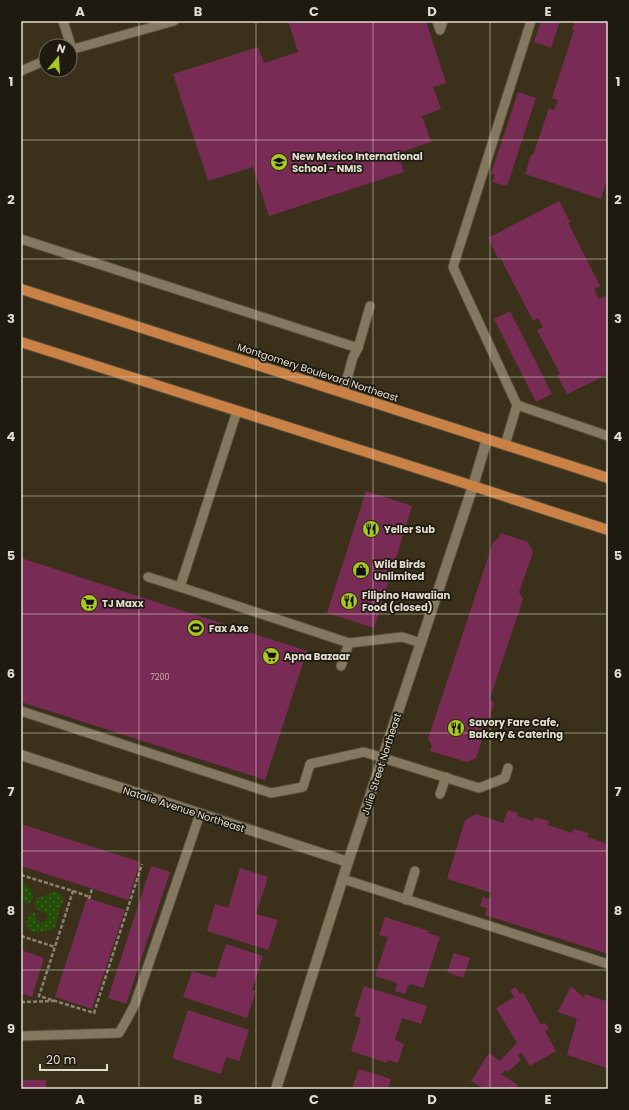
<svg xmlns="http://www.w3.org/2000/svg" width="629" height="1110" viewBox="0 0 629 1110" font-family="Poppins,sans-serif">
	<defs>
		<pattern id="grass-dots" width="8" height="8" patternUnits="userSpaceOnUse"><rect width="8" height="8" fill="#244e07"/><path d="M2 2h.1M6 6h.1" fill="none" stroke="#44672a" stroke-width="1.8" stroke-linecap="round"/></pattern>
	</defs>
	<rect width="100%" height="100%" fill="#3b311b"/>
	<g fill="url(#grass-dots)">
		<path d="M21 881C29 885 39 898 28 904L24 902 21 897Z"/>
		<path d="M54 891 60 894 64 899 59 911 55 928C50 931 34 934 29 930 28 928 26 926 26 924L28 917 31 913H35L37 921 42 923C45 922 48 919 47 915L45 913 36 909 35 906 36 899 40 897H43Z"/>
	</g>
	<g fill="#782c55">
		<path d="M288 21H426L446 83 433 87 441 109 422 116 431 142 398 153 404 172 269 216 253 167 208 181 173 74 258 47 264 63 298 52Z"/>
		<path d="M541 21H560L551 48 534 42Z"/>
		<path d="M575 21H608V173L606 179 607 180 601 199 525 174 531 155H533L549 108 554 110 558 100 552 98 574 30 572 29Z"/>
		<path d="M518 92 536 98 507 186 492 182 495 175 491 174Z"/>
		<path d="M559 201 570 222 568 223 600 286 594 289 599 299 605 296 608 301V374L567 394 557 375 560 374 537 330 543 327 538 318 533 321 500 257 498 258 488 238Z"/>
		<path d="M510 311 552 394 536 402 494 319Z"/>
		<path d="M366 491 412 506 374 628 327 613Z"/>
		<path d="M500 533 528 542 533 552 519 592 523 599 490 698 494 704 476 758 467 762 430 751 432 746 428 739 493 542 499 538Z"/>
		<path d="M21 558 307 651 265 780 21 702Z"/>
		<path d="M508 810 518 813 517 816 533 821 535 817 549 821 548 825 572 833 573 829 589 833 587 837 608 844V954L485 915 487 908 480 906 483 897 490 899 492 893 447 879 465 820 476 814 503 823Z"/>
		<path d="M21 824 140 862 128 900 21 866Z"/>
		<path d="M151 866 170 872 126 1004 108 998Z"/>
		<path d="M240 868 268 877 256 914 278 920 268 950 207 931 215 904 228 908Z"/>
		<path d="M87 898 125 910 92 1009 55 997Z"/>
		<path d="M385 917 429 931 428 933 440 937 423 988 410 984 409 987 408 986 405 994 395 991 397 983 375 976 388 937 379 935Z"/>
		<path d="M226 944 263 956 252 990 256 991 247 1018 183 997 192 971 215 978Z"/>
		<path d="M21 950 44 958 32 997 21 993Z"/>
		<path d="M454 953 470 958 463 978 447 972Z"/>
		<path d="M364 986 427 1006 421 1024 402 1018 395 1040 404 1044 398 1063 388 1060 387 1063 351 1051 361 1018 354 1016Z"/>
		<path d="M571 986 584 998 585 994 606 1001 608 998V1072L606 1071 607 1068 567 1055 577 1019 558 1012Z"/>
		<path d="M516 987 520 994 523 992 541 1025 545 1023 549 1029 545 1031 556 1051 530 1066 521 1052 518 1056 521 1060 508 1072 506 1070 501 1074 518 1085 516 1089H485L471 1081 489 1053 500 1061 517 1043 496 1008 514 997 510 990Z"/>
		<path d="M188 1010 249 1030 239 1061 226 1057 221 1074 172 1058Z"/>
		<path d="M359 1069 391 1079 388 1089H352Z"/>
		<rect x="21" y="1080" width="25" height="9"/>
	</g>
	<g fill="none" stroke-linecap="round" stroke-linejoin="round">
		<g stroke="#544c39" stroke-width="11">
			<g id="service">
				<path d="M63 21 72 49"/>
				<path d="M437 21 440 30 443 21"/>
				<path d="M70 50 174 21"/>
				<path d="M21 71 46 60"/>
				<path d="M21 239 358 348"/>
				<path d="M343 393 353 357 358 348 370 306"/>
				<path d="M517 405 608 436"/>
				<path d="M505 445 517 405 453 267 531 21"/>
				<path d="M148 577 180 587 237 411"/>
				<path d="M180 587 349 643 402 637 421 643"/>
				<path d="M341 666 349 643"/>
				<path d="M21 711 271 793 303 787 310 764 364 752 479 788 505 778 508 768"/>
				<path d="M440 794 446 777"/>
				<path d="M343 879 608 964"/>
				<path d="M406 900 415 871"/>
				<path d="M21 1036 119 1033 126 1021 135 1004 200 814"/>
			</g>
		</g>
		<g stroke="#544c39" stroke-width="12">
			<g id="minor">
				<path d="M21 755 348 862"/>
				<path d="M276 1089 348 862 473 486 487 439"/>
			</g>
		</g>
		<g stroke="#544c39" stroke-width="12">
			<g id="primary">
				<path d="M21 289 608 478"/>
				<path d="M21 342 473 486 608 530"/>
			</g>
		</g>
		<g stroke="#8b8371" stroke-width="2.5" stroke-dasharray="4 2" stroke-linecap="butt">
			<path d="M21 875 73 891 39 996 94 1013 142 864"/>
			<path d="M73 891 90 897"/>
			<path d="M89 899 92 889"/>
			<path d="M21 936 55 947"/>
			<path d="M21 1002 54 1001"/>
		</g>
		<use href="#service" stroke="#847960" stroke-width="9"/>
		<use href="#minor" stroke="#847960" stroke-width="10"/>
		<use href="#primary" stroke="#ca8146" stroke-width="10"/>
	</g>
	<path fill="none" stroke="#e2dccf" stroke-width="1" stroke-opacity="0.55" d="M139 21V1089M256 21V1089M373 21V1089M490 21V1089M21 140H608M21 259H608M21 377H608M21 496H608M21 614H608M21 733H608M21 851H608M21 970H608"/>
	<defs>
		<g id="school-disc" transform="scale(0.9)"><circle r="9.5" fill="#a7c81f" stroke="#1e1a10"/><path d="M0-5L7-2L0 1L-7-2ZM-4 1L0 2.5L4 1V4Q0 6-4 4Z" fill="#111"/></g>
		<g id="restaurant-disc" transform="scale(0.9)"><circle r="9.5" fill="#a7c81f" stroke="#1e1a10"/><path d="M-5-6h1v4h1v-4h1v4h1v-4h1v5L-1.5 .5V6h-2V.5L-5-1ZM5-6V6H3V1.5H1.5Q1.5-4 5-6Z" fill="#111"/></g>
		<g id="shop-disc" transform="scale(0.9)"><circle r="9.5" fill="#a7c81f" stroke="#1e1a10"/><path d="M-5-2.5h2.3a2.7 3.5 0 0 1 5.4 0H5L5.5 6h-11ZM-1.5-2.5h3a1.5 2.3 0 0 0-3 0Z" fill="#111"/></g>
		<g id="supermarket-disc" transform="scale(0.9)"><circle r="9.5" fill="#a7c81f" stroke="#1e1a10"/><path d="M-6-5.5h2.5l.6 2H6L4.5 2H-2.5L-4.4-4H-6ZM-1.5 3.2a1.3 1.3 0 1 0 .1 0ZM3 3.2a1.3 1.3 0 1 0 .1 0Z" fill="#111"/></g>
		<g id="stadium-disc" transform="scale(0.9)"><circle r="9.5" fill="#a7c81f" stroke="#1e1a10"/><path d="M0-5a6.5 5 0 1 0 0 10a6.5 5 0 1 0 0-10ZM-3.5-1.8h7v3.6h-7Z" fill="#111"/></g>
	</defs>
	<g fill-rule="evenodd">
		<use href="#school-disc" x="279" y="162"/>
		<use href="#restaurant-disc" x="371" y="529"/>
		<use href="#shop-disc" x="361" y="570"/>
		<use href="#restaurant-disc" x="349" y="601"/>
		<use href="#supermarket-disc" x="89" y="603"/>
		<use href="#stadium-disc" x="196" y="628"/>
		<use href="#supermarket-disc" x="271" y="656"/>
		<use href="#restaurant-disc" x="456" y="728"/>
	</g>
	<g text-anchor="middle" stroke-width="3.5" stroke-linejoin="round" paint-order="stroke">
		<g font-size="8" fill="#c8b0b0">
			<text x="160" y="680">7200</text>
		</g>
		<g font-size="10" font-weight="bold" fill="#e2dccf" stroke="#1e1a10" text-anchor="start">
			<text x="292" y="160">New Mexico International<tspan x="292" dy="12">School - NMIS</tspan></text>
			<text x="384" y="533">Yeller Sub</text>
			<text x="374" y="568">Wild Birds<tspan x="374" dy="12">Unlimited</tspan></text>
			<text x="362" y="599">Filipino Hawaiian<tspan x="362" dy="12">Food (closed)</tspan></text>
			<text x="102" y="607">TJ Maxx</text>
			<text x="209" y="632">Fax Axe</text>
			<text x="284" y="660">Apna Bazaar</text>
			<text x="469" y="726">Savory Fare Cafe,<tspan x="469" dy="12">Bakery &amp; Catering</tspan></text>
		</g>
		<g font-size="10" fill="#e2dccf" stroke="#1e1a10">
			<text transform="translate(318 372) rotate(18)" y="4">Montgomery Boulevard Northeast</text>
			<text transform="translate(381 764) rotate(-72)" y="4">Julie Street Northeast</text>
			<text transform="translate(184 809) rotate(18)" y="4">Natalie Avenue Northeast</text>
		</g>
	</g>
	<rect width="629" height="1110" fill="none" stroke="#1e1a10" stroke-width="44"/>
	<g transform="translate(58 58) rotate(18)"><circle r="19" fill="#1e1a10" stroke="#6c685c"/>
	<path d="M0-3L7 15L0 10L-7 15Z" fill="#a7c81f"/>
	<text y="-6" font-size="11" font-weight="bold" text-anchor="middle" fill="#e2dccf">N</text>
	</g>
	<path d="M40 1064v6h67v-6" fill="none" stroke="#e2dccf" stroke-width="2"/>
	<text x="46" y="1064" font-size="12" fill="#e2dccf" stroke="#1e1a10" stroke-width="3" paint-order="stroke">20 m</text>
	<rect x="22" y="22" width="585" height="1066" fill="none" stroke="#e2dccf" stroke-width="1.5"/>
	<g font-size="13" text-anchor="middle" font-weight="bold" fill="#e2dccf">
		<text x="80" y="16">A</text>
		<text x="198" y="16">B</text>
		<text x="314" y="16">C</text>
		<text x="432" y="16">D</text>
		<text x="548" y="16">E</text>
		<text x="11" y="86">1</text>
		<text x="618" y="86">1</text>
		<text x="11" y="204">2</text>
		<text x="618" y="204">2</text>
		<text x="11" y="323">3</text>
		<text x="618" y="323">3</text>
		<text x="11" y="441">4</text>
		<text x="618" y="441">4</text>
		<text x="11" y="560">5</text>
		<text x="618" y="560">5</text>
		<text x="11" y="678">6</text>
		<text x="618" y="678">6</text>
		<text x="11" y="796">7</text>
		<text x="618" y="796">7</text>
		<text x="11" y="915">8</text>
		<text x="618" y="915">8</text>
		<text x="11" y="1033">9</text>
		<text x="618" y="1033">9</text>
		<text x="80" y="1104">A</text>
		<text x="198" y="1104">B</text>
		<text x="314" y="1104">C</text>
		<text x="432" y="1104">D</text>
		<text x="548" y="1104">E</text>
	</g>
</svg>
